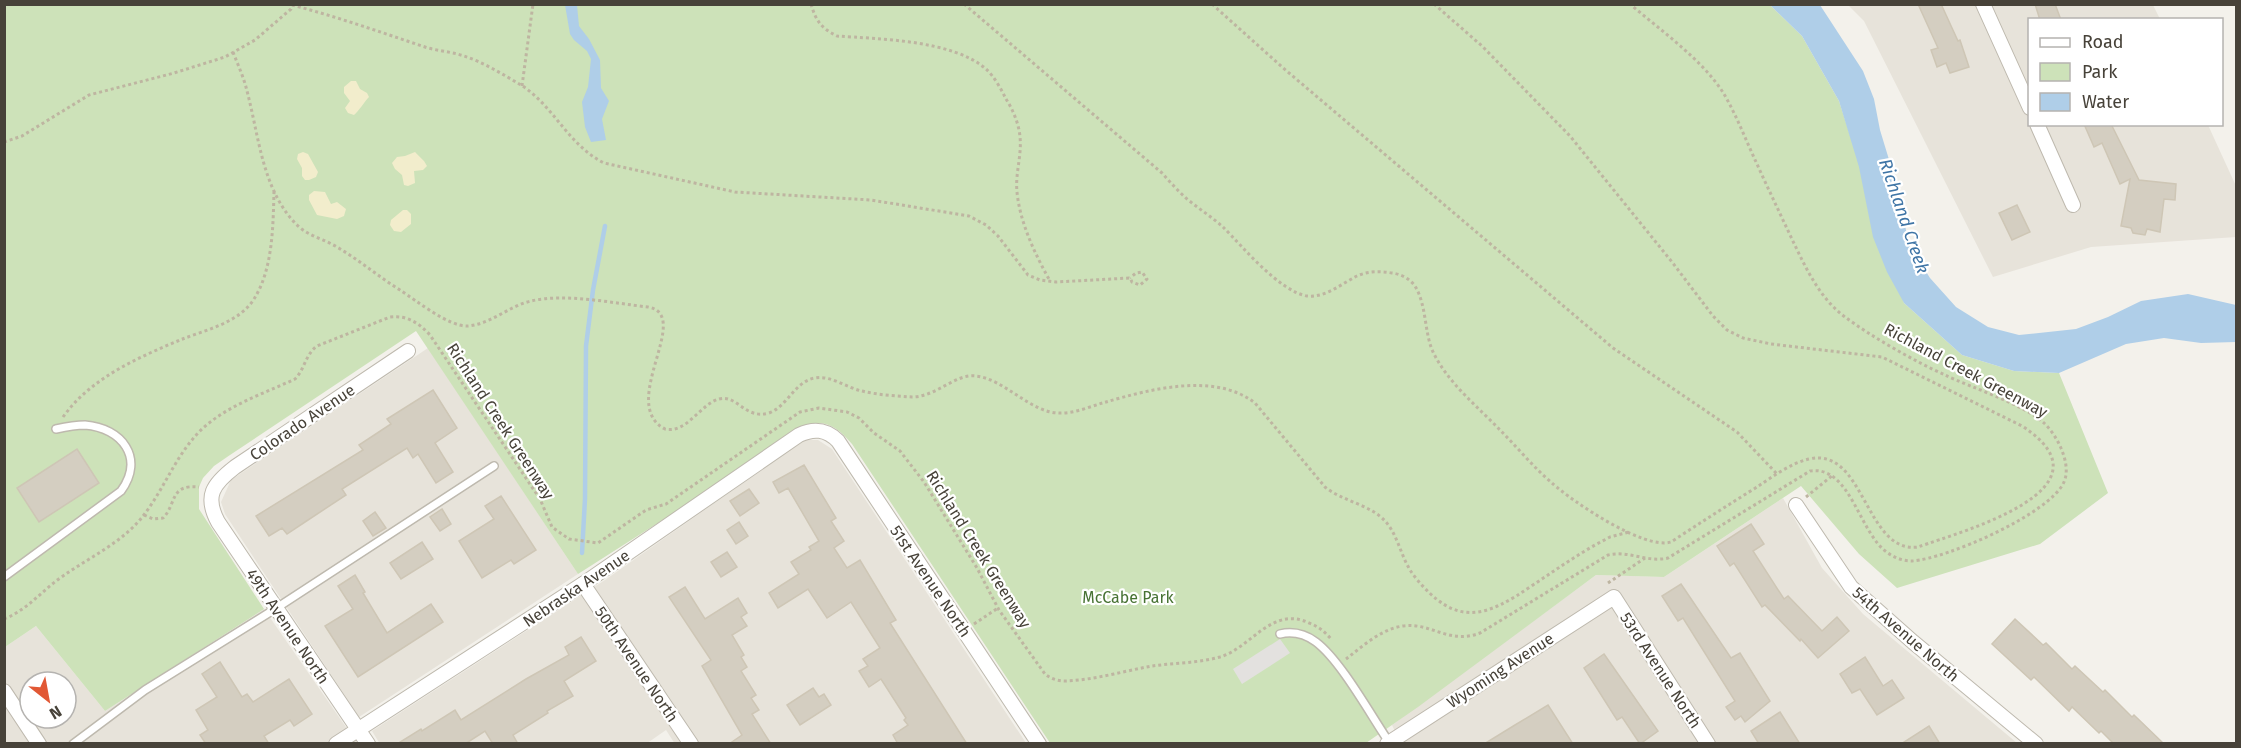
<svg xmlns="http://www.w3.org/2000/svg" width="2241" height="748" viewBox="0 0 2241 748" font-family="'Fira Sans',sans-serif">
	<rect width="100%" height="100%" fill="#f3f1eb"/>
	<g fill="#e7e3da" fill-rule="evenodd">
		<path d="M1848 5H2153L2160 19 2030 20V124L2208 125 2236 186V237L2091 247 1993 277 1864 21Z"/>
		<path d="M428 348 578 574 359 717 225 514 221 502 231 480Z"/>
		<path d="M804 440H818L832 449 1026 743 675 744 666 730 646 744H380L372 731 605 580Z"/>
		<path d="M1783 498 1822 568 1863 614 2017 743 1401 744 1392 725 1596 575 1664 577Z"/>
		<path d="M264 609 357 743 5 744V647L36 626 105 711ZM30 682H66V718H30Z"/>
	</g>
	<path fill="#cde2b9" d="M5 5H1770L1802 36 1839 101 1904 303 1962 355 2014 371 2059 373 2108 493 2040 544 1897 588 1859 554 1801 486 1664 577 1596 575 1418 707 1366 743H1050L852 444C833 421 818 417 792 431L672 514 578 574 416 331 230 455 214 466 203 478 199 487V509L264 609 105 711 36 626 5 647Z"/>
	<g fill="#f2edcc">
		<path d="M351 81H356L360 89 367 93 369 97C365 101 358 112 354 115L348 113 345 108 350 101 344 93V87Z"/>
		<path d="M303 152 308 154 318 172 316 177 309 180H305L302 176V168L297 159 298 154Z"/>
		<path d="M415 152 424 161 427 166 423 170 414 171 415 183 408 186 404 185 402 175 395 169 392 163 397 157 405 156Z"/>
		<path d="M314 191 325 192 331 204 337 202 346 209 344 216 337 219 317 215 309 200V195Z"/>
		<path d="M403 210H407L411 214V224L401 232 394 231 390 225 391 220Z"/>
	</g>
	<path fill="#e3e1df" d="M1280 639 1290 653 1242 684 1233 669Z"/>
	<g fill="#afcee8">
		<path d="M565 5H577L579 26 589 39 600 60 601 88 609 101 602 119 606 140 591 142 585 127 582 102 588 87 591 59 587 51 574 40 570 34Z"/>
		<path d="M1770 5H1820L1863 71 1874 99 1880 130 1901 199 1908 243 1930 278 1956 307 1988 327 2019 335 2076 329 2108 317 2141 301 2188 294 2236 305V342L2201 343 2164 338 2126 344 2059 373 2014 371 1962 355 1904 303 1887 272 1873 237 1859 167 1839 101 1802 36Z"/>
	</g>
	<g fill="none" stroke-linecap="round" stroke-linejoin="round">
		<path stroke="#afcee8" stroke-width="4.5" d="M582 553 585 499 586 346 593 290 605 226"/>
	</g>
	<g fill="#d4cec1" stroke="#cec6b5" stroke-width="1.5">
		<path d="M1918 4H1941L1958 41 1960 40 1969 67 1950 73 1946 63 1937 67 1931 50 1938 48Z"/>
		<path d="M2035 4H2055L2061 20H2040Z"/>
		<path d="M2084 124H2111L2139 180 2176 184 2175 200 2164 199 2160 232 2147 229 2145 235 2133 233 2131 228 2121 226 2130 179 2120 184 2102 143 2094 147Z"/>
		<path d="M2017 205 2030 232 2012 240 1999 213Z"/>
		<path d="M433 390 457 428 435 443 453 472 436 483 418 454 413 458 407 448 342 489 346 495 305 522 287 534 282 528 269 536 256 516 363 450 359 445 391 424 387 419Z"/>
		<path d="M77 449 99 483 39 522 17 488Z"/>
		<path d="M804 465 836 518 831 521 844 541 834 548 847 568 860 560 896 620 890 623 967 744H898L893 735 908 725 904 720 906 718 881 679 869 687 859 671 868 666 863 659 880 648 851 602 827 618 808 589 778 608 769 593 799 574 791 562 811 550 809 547 819 541 788 488 779 493 773 482Z"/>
		<path d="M749 489 759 503 740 516 730 501Z"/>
		<path d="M501 496 536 550 514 564 511 560 482 578 459 541 494 519 485 506Z"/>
		<path d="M442 509 451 524 440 531 430 517Z"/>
		<path d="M375 512 386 528 373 536 363 521Z"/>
		<path d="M739 522 748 536 736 544 727 530Z"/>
		<path d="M1751 524 1764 544 1753 551 1784 599 1788 596 1822 631 1837 617 1849 631 1818 658 1801 639 1800 641 1765 605 1762 607 1734 563 1730 566 1717 546Z"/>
		<path d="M422 542 433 559 401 579 390 563Z"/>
		<path d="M727 552 737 567 721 577 711 562Z"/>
		<path d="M355 575 365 592 363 593 387 633 431 604 443 622 358 677 325 626 353 609 338 586Z"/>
		<path d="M1681 584 1731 658 1740 653 1770 701 1745 722 1741 716 1735 720 1726 707 1735 701 1683 618 1678 621 1662 596Z"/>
		<path d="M685 587 705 619 738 598 747 613 741 617 747 626 732 635 744 655 741 657 747 667 741 671 756 695 751 698 759 710 752 714 771 744H729L742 735 702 666 711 660 669 597Z"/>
		<path d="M2015 619 2043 645 2046 643 2072 669 2075 666 2103 692 2105 690 2132 717 2134 715 2164 744H2114L2101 731 2099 733 2072 707 2069 711 2034 677 2031 680 1992 644Z"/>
		<path d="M581 637 596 661 564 681 573 696 547 711 548 713 513 735 518 744H493L485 731 465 744H397L421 729 422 731 455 710 461 720 526 679 569 655 565 647Z"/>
		<path d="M1604 654 1658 731 1640 744 1622 717 1617 720 1584 668Z"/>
		<path d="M1865 657 1883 686 1892 680 1904 698 1877 715 1860 689 1852 693 1840 674Z"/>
		<path d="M220 662 242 697 247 694 253 702 289 679 312 714 294 726 290 720 264 736 269 744H206L200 735 208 730 196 710 217 697 202 674Z"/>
		<path d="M813 688 819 697 824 694 831 705 800 725 787 705Z"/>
		<path d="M1548 705 1573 744H1484L1515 725Z"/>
		<path d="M1780 712 1800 744H1759L1751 731Z"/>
		<path d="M1929 726 1940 744H1901Z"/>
	</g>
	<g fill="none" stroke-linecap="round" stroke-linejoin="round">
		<g stroke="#beb9ae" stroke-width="10">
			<g id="service">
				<path d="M4 577 121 491C145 458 122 428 85 425 76 425 65 427 56 429"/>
				<path d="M1280 634C1293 631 1305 634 1316 642 1341 661 1370 714 1389 742"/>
				<path d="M73 744 145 690 275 609 494 466"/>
			</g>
		</g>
		<g stroke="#beb9ae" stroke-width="16">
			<g id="minor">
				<path d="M1983 4 2030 108"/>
				<path d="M2037 124 2073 205"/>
				<path d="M1796 505 1851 587 1913 642 2036 744"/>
				<path d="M583 584 691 744"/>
				<path d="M4 691 39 744"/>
				<path d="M336 744 583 584 799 435C814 428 826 429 838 441L1039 744"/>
				<path d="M368 744 218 522C204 496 213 484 235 467L408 351"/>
				<path d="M1387 744 1614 597 1708 744"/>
			</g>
		</g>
		<g stroke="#beb5a1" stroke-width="3" stroke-dasharray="3 3" stroke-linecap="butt">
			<path d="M811 4C816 21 821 28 837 36 879 39 953 40 986 69 994 76 1001 89 1006 99 1013 110 1019 124 1020 137 1022 155 1015 174 1017 192 1020 223 1035 254 1050 281"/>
			<path d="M964 4 1162 173C1170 182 1178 191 1187 199 1199 209 1212 217 1223 227 1243 247 1279 291 1307 296 1325 298 1341 284 1357 276 1368 271 1380 271 1392 273 1401 274 1410 279 1415 286 1427 306 1424 332 1433 352 1448 383 1478 407 1501 431 1518 448 1534 468 1552 483 1573 502 1644 550 1671 542 1700 523 1728 505 1757 487 1772 477 1791 463 1809 459 1865 446 1865 554 1918 547 1963 531 2119 489 2022 426L1882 357 1771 344 1743 338 1727 330 1713 316 1672 262 1570 136 1482 46 1434 4"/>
			<path d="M1212 4 1282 67 1613 348 1737 432 1777 474"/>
			<path d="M292 5C338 17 383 33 428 48 440 51 452 52 464 56 483 62 504 75 521 85 554 106 568 145 604 163L735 192 871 200 969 216 986 225 998 236 1028 275 1040 280 1056 282 1130 278 1132 282 1140 285 1147 279 1142 272 1136 273 1130 278"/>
			<path d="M233 52C238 65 244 78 247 91 259 136 262 190 297 225 308 236 324 239 337 247 359 260 379 277 400 290 417 301 449 327 468 326 491 324 509 306 531 301 565 293 612 303 648 307 694 315 617 404 665 429 687 434 700 404 719 399 737 394 745 420 769 413 788 406 795 381 815 378 831 375 847 388 862 391 878 395 896 396 912 397 936 397 956 373 976 376 1004 379 1030 412 1058 413 1074 414 1091 406 1106 402 1151 389 1215 372 1255 403L1325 487C1342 501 1371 505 1385 521 1399 536 1401 560 1415 577 1456 628 1485 618 1533 585 1554 571 1574 557 1595 545L1610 537 1629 532"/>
			<path d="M522 86 533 4"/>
			<path d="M4 142 22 136 89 95 174 73 225 57 255 40 291 9 292 5"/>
			<path d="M63 417C91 378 137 358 180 340 205 330 239 323 254 299 273 269 273 226 274 192"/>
			<path d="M1806 497 1833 475"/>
			<path d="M144 515 153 519 163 518C177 504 169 484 199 487"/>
			<path d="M1608 583 1645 558"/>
			<path d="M4 619C29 609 42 590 63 576 90 557 123 542 143 516 165 488 176 454 202 429 228 405 263 394 295 379 305 369 305 355 317 346L390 317C407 315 419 323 430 335L540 499 552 527 569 539 598 543 646 510 666 504 800 412 819 408 847 412 859 418 874 433 900 451 924 482 977 568 999 610 1045 674C1051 679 1058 681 1066 681 1094 680 1124 671 1152 666 1174 663 1198 663 1220 657 1251 648 1272 605 1309 623 1318 626 1325 632 1331 639"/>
			<path d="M974 624 998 608"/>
			<path d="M1346 659C1363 646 1381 629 1403 626 1431 622 1449 645 1480 633L1608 555C1628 550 1648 563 1668 558L1810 471C1851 465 1859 534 1888 553 1895 558 1903 561 1912 561 1946 559 2050 514 2064 482 2072 464 2057 435 2044 423 2023 404 1972 388 1945 375 1914 361 1872 337 1845 317 1818 297 1804 264 1790 235 1777 207 1764 180 1752 153 1743 133 1735 113 1724 94 1703 60 1660 30 1630 4"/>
		</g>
		<use href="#service" stroke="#fff" stroke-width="7"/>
		<use href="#minor" stroke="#fff" stroke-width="14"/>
	</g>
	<g text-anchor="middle" stroke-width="4.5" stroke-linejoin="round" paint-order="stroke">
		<g font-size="16" fill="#474239" stroke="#fff">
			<text transform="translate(1966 370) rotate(28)" y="6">Richland Creek Greenway</text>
			<text transform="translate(501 421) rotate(57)" y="6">Richland Creek Greenway</text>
			<text transform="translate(302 422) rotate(-34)" y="6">Colorado Avenue</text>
			<text transform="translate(979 549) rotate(58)" y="6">Richland Creek Greenway</text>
			<text transform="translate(931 581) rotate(56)" y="6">51st Avenue North</text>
			<text transform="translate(576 588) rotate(-34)" y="6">Nebraska Avenue</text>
			<text transform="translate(288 626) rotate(56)" y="6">49th Avenue North</text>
			<text transform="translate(1906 634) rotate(41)" y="6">54th Avenue North</text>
			<text transform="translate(637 664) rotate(56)" y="6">50th Avenue North</text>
			<text transform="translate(1500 670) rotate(-33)" y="6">Wyoming Avenue</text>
			<text transform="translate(1661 670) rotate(57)" y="6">53rd Avenue North</text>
		</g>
		<g font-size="16" fill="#477233" stroke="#fff">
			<text x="1128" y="603">McCabe Park</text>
		</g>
		<g font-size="18" font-style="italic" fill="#3f75a6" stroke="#fff">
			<text transform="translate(1904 216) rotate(71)" y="6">Richland Creek</text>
		</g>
	</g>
	<rect width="2241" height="748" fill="none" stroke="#474239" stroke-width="12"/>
	<rect x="2028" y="18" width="195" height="108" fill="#ffffff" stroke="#b5b3b0" stroke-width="1.5"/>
	<rect x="2040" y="38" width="30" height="9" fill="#ffffff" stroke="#b5b3b0" stroke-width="1.5"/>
	<text x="2082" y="48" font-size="18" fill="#474239">Road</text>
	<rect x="2040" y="63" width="30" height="18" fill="#cde2b9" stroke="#b5b3b0" stroke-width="1.5"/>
	<text x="2082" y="78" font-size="18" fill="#474239">Park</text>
	<rect x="2040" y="93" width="30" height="18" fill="#afcee8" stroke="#b5b3b0" stroke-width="1.5"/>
	<text x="2082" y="108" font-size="18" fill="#474239">Water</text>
	<g transform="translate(48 700) rotate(149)"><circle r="28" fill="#ffffff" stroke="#b5b3b0" stroke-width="1.5"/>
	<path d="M0-4.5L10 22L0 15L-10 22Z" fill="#e15835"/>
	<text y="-9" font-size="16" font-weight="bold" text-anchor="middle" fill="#474239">N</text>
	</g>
</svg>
